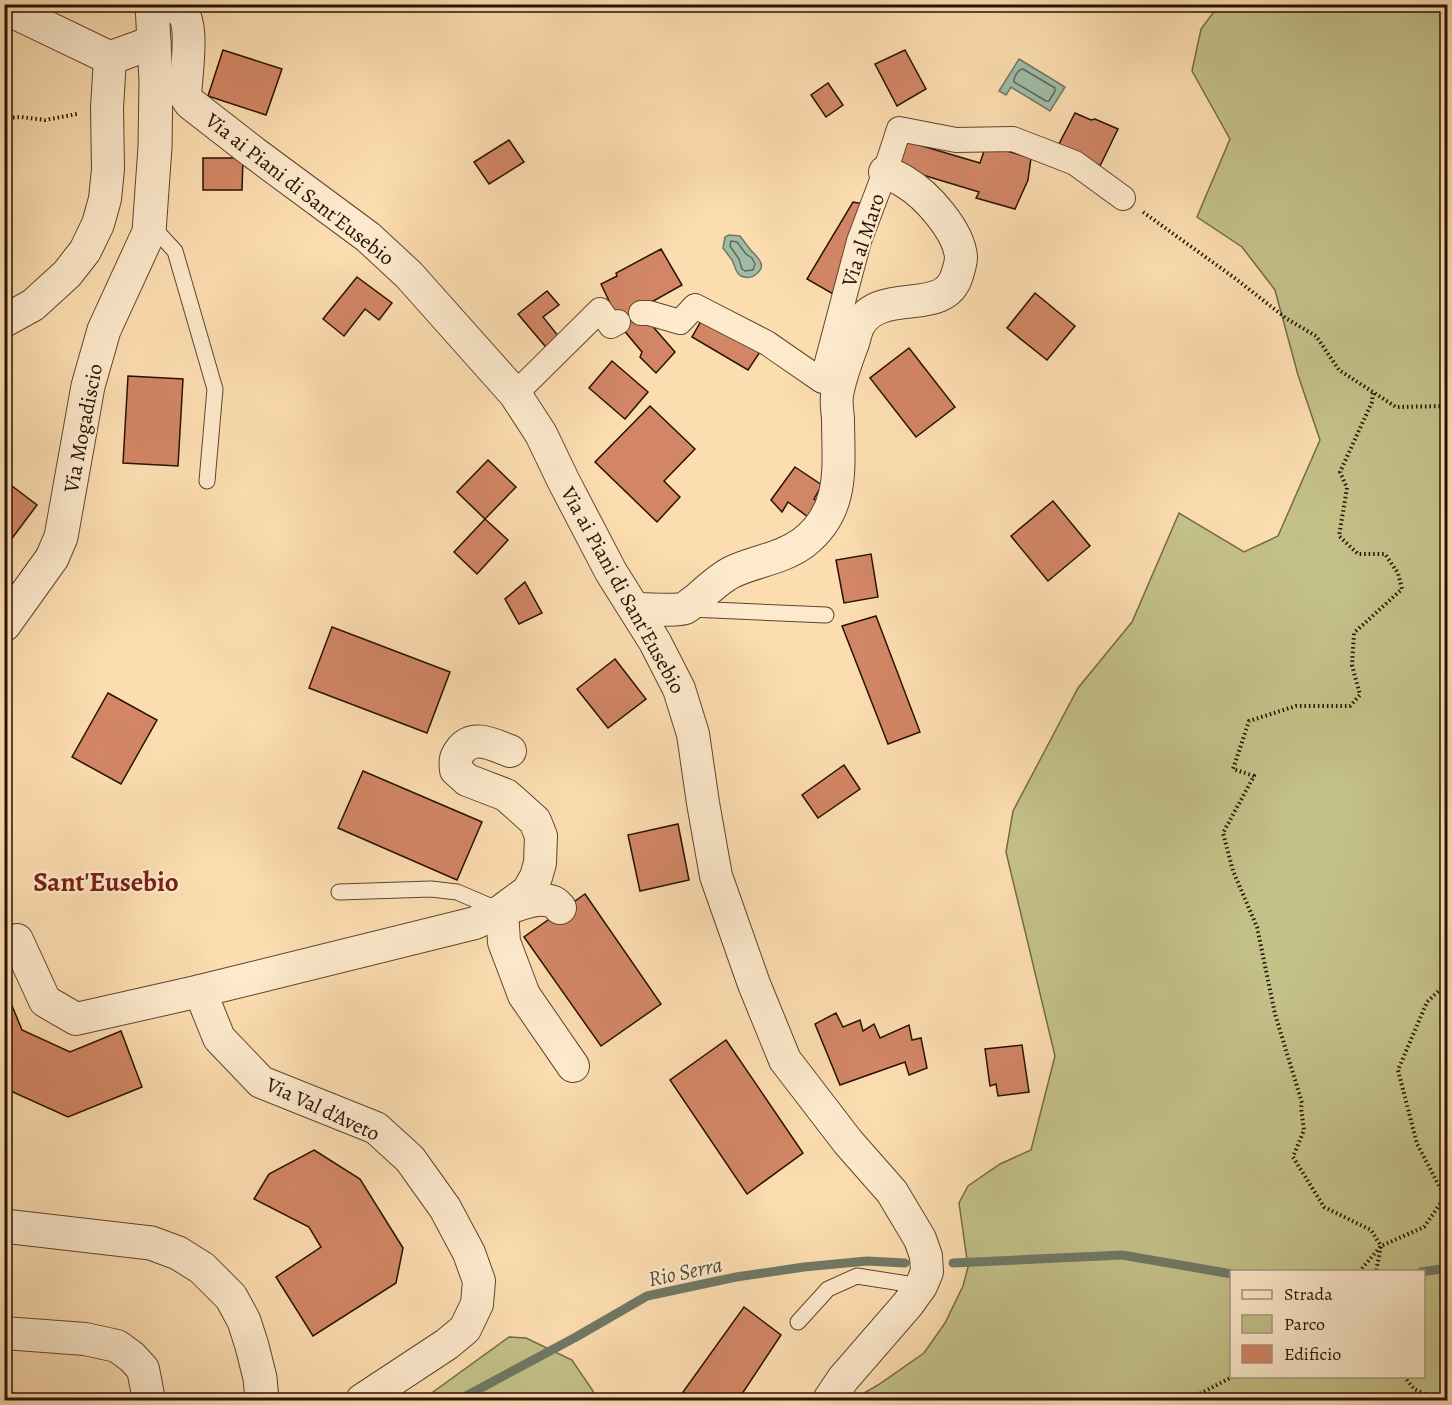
<svg xmlns="http://www.w3.org/2000/svg" width="1452" height="1405" viewBox="0 0 1452 1405" font-family="Alegreya,serif">
	<rect width="100%" height="100%" fill="#fcddb0"/>
	<filter id="stains"><feTurbulence type="fractalNoise" baseFrequency=".00333" numOctaves="4"/><feColorMatrix values="0 0 0 0 .2 0 0 0 0 .09 0 0 0 0 .02 0 0 0 .5 -.17"/></filter>
	<radialGradient id="worn" r=".72"><stop offset=".6" stop-color="#630" stop-opacity="0"/><stop offset="1" stop-color="#630" stop-opacity=".3"/></radialGradient>
	<g fill="#c3c088" stroke="#766946" stroke-width="1.5" fill-rule="evenodd">
		<path d="M1219 5H1447V1400H852L878 1385 924 1353 945 1323 963 1286 968 1267 959 1203 968 1186 1000 1164 1031 1150 1055 1056 1006 852 1013 811 1078 688 1132 622 1179 513 1244 552 1278 536 1320 440 1298 375 1275 290 1242 247 1197 217 1230 139 1192 71 1201 29ZM1232 1272H1424V1376H1232Z"/>
		<path d="M509 1337 526 1338 572 1360 593 1391 596 1400H422Z"/>
	</g>
	<g fill="#a0bca7" stroke="#707865" stroke-width="1.5">
		<path d="M1019 59 1065 87 1050 111 1011 87 1006 95 999 91Z"/>
		<path d="M729 235 740 236C743 240 746 244 749 248 755 256 770 265 755 275 752 278 746 278 741 276 735 273 735 265 732 260 729 256 726 252 723 248L725 237Z"/>
	</g>
	<g fill="none" stroke-linecap="round" stroke-linejoin="round">
		<g stroke="#646755" stroke-width="1.5">
			<path d="M1023 69 1055 88V91L1049 101H1046L1014 82C1013 77 1019 69 1023 69Z"/>
			<path d="M731 241 737 242 746 254 752 258 755 264 753 270 745 271 742 269 739 259 730 246Z"/>
		</g>
		<g stroke="#707865" stroke-width="9">
			<path d="M953 1263 1122 1255 1232 1274"/>
			<path d="M1421 1272 1448 1268"/>
			<path d="M461 1400 466 1396 576 1337 647 1296 736 1277 804 1267 867 1261 905 1263"/>
		</g>
	</g>
	<g fill="#d28665" stroke="#281203" stroke-width="1.5">
		<path d="M223 50 282 69 266 115 208 96Z"/>
		<path d="M905 50 926 89 897 106 875 64Z"/>
		<path d="M828 83 843 105 826 117 811 95Z"/>
		<path d="M1075 113 1091 120 1095 119 1118 129 1100 166 1059 144Z"/>
		<path d="M509 140 524 162 489 184 474 162Z"/>
		<path d="M902 140 980 163 986 145 1031 158 1028 180 1015 209 976 198 979 192 893 166Z"/>
		<path d="M203 158H243L242 190H203Z"/>
		<path d="M853 202 869 205 840 298 807 279Z"/>
		<path d="M661 249 682 285 639 309 642 314 675 352 656 373 640 357 642 352 622 328 601 284 617 276 616 273Z"/>
		<path d="M357 277 392 303 379 320 365 309 344 336 323 319Z"/>
		<path d="M547 291 559 305 543 317 563 342 550 352 518 314Z"/>
		<path d="M1035 293 1075 326 1047 360 1007 328Z"/>
		<path d="M705 314 764 346 748 370 692 337Z"/>
		<path d="M909 348 955 407 916 437 870 378Z"/>
		<path d="M612 361 648 392 625 419 589 388Z"/>
		<path d="M128 376 183 379 178 466 123 463Z"/>
		<path d="M650 406 695 449 664 481 680 497 657 522 595 462Z"/>
		<path d="M488 460 516 487 485 519 457 492Z"/>
		<path d="M795 467 822 485 814 499 819 502 808 517 788 502 782 512 771 500Z"/>
		<path d="M4 480 37 505 4 549Z"/>
		<path d="M1053 501 1090 546 1048 581 1011 536Z"/>
		<path d="M485 519 508 540 477 574 454 552Z"/>
		<path d="M871 554 878 597 844 603 836 560Z"/>
		<path d="M525 582 542 613 519 624 505 599Z"/>
		<path d="M876 616 920 732 888 744 842 626Z"/>
		<path d="M332 627 450 672 427 733 309 688Z"/>
		<path d="M615 659 646 699 608 728 577 689Z"/>
		<path d="M108 693 157 720 121 784 72 757Z"/>
		<path d="M844 765 860 789 818 818 802 795Z"/>
		<path d="M363 771 482 822 457 880 338 828Z"/>
		<path d="M678 824 689 880 640 891 628 835Z"/>
		<path d="M585 894 661 1004 601 1046 524 937Z"/>
		<path d="M8 996 22 1030 70 1052 121 1031 142 1087 68 1117 4 1088V997Z"/>
		<path d="M836 1013 843 1027 860 1020 863 1031 874 1024 880 1038 909 1025 912 1040 921 1038 927 1068 909 1075 905 1062 840 1085 815 1024Z"/>
		<path d="M726 1040 803 1153 747 1194 670 1080Z"/>
		<path d="M1022 1045 1029 1092 998 1096 996 1084 990 1086 985 1049Z"/>
		<path d="M314 1150 360 1179 403 1248 396 1283 313 1336 276 1277 321 1247 309 1227 254 1199 269 1174Z"/>
		<path d="M744 1307 781 1335 738 1400H695L683 1392Z"/>
	</g>
	<g fill="none" stroke-linecap="round" stroke-linejoin="round">
		<g stroke="#5d452e" stroke-width="17">
			<g id="service">
				<path d="M150 224 175 251 215 389 207 481"/>
				<path d="M690 609 826 615"/>
				<path d="M339 892 431 889 457 892 499 910"/>
				<path d="M798 1322 828 1289 857 1276 921 1286"/>
			</g>
		</g>
		<g stroke="#5d452e" stroke-width="26">
			<g id="pedestrian">
				<path d="M641 313H649L680 322 695 306 767 343 822 381 859 241 885 172 899 129 956 140 1013 139 1075 163 1123 198"/>
				<path d="M515 394 600 310 611 326 618 322"/>
			</g>
		</g>
		<g stroke="#5d452e" stroke-width="34">
			<g id="minor">
				<path d="M160 4C169 6 176 6 182 12 194 25 186 77 185 95L190 103 253 152 368 237 409 275 515 394 541 434 563 480 611 572 655 642 679 689 693 734 703 803 716 876 754 984 785 1060 848 1142 892 1192 920 1239 926 1256 927 1272 921 1286 908 1304 843 1379 829 1400"/>
				<path d="M4 321 33 305 67 274 85 251 98 224 105 199 108 169 107 108 110 58"/>
				<path d="M635 609C645 609 678 611 685 608 689 606 692 602 696 600 706 591 720 578 732 572 755 561 781 559 803 543 846 510 838 465 838 418 837 410 836 402 837 395 840 377 847 359 853 343 855 337 856 330 859 325 880 286 945 318 957 275 959 269 961 263 961 257 959 231 927 195 905 182 899 178 892 175 885 172"/>
				<path d="M505 908 528 891 536 877 540 863 541 836 535 821 515 803 506 795 467 780 456 770C455 761 455 758 460 751 473 733 494 745 510 751"/>
				<path d="M502 911 504 942 524 995 573 1066"/>
				<path d="M17 940 45 1001 76 1019 200 991"/>
				<path d="M4 1333 85 1339 117 1346 132 1357 143 1369 149 1400"/>
				<path d="M362 1400 447 1344 465 1329 477 1304 479 1281 469 1253 445 1208 410 1159 376 1128 261 1082 219 1038 200 991 475 923C493 915 534 893 553 902 556 903 558 906 560 908"/>
			</g>
		</g>
		<g stroke="#5d452e" stroke-width="35">
			<g id="tertiary">
				<path d="M4 7 110 58 154 42"/>
				<path d="M4 625 52 558 61 537 88 386 104 330 149 232 155 147 156 81 152 4"/>
				<path d="M4 1226 151 1243 178 1253 202 1268 231 1297 244 1321 252 1346 260 1378 262 1400"/>
			</g>
		</g>
		<g stroke="#281203" stroke-width="4" stroke-dasharray="1.5 3" stroke-linecap="butt">
			<path d="M4 118 21 117 45 120 77 114"/>
			<path d="M1143 212 1236 279 1287 319 1316 336 1339 370 1396 407 1448 406"/>
			<path d="M1373 393 1372 402 1340 472 1347 488 1339 536 1358 554H1385L1398 573 1402 589 1354 633 1352 665 1360 695 1350 706H1296L1249 721 1233 769 1254 776 1223 833 1233 871 1257 927 1275 1014 1302 1103 1301 1108 1304 1130 1293 1157 1324 1207 1371 1230 1381 1246 1376 1272"/>
			<path d="M1359 1272 1381 1246 1424 1227 1445 1197 1417 1144 1398 1070 1427 1002 1448 982"/>
			<path d="M1404 1376 1414 1389 1438 1400"/>
			<path d="M1188 1400 1234 1376"/>
		</g>
		<use href="#service" stroke="#fde9cc" stroke-width="15"/>
		<use href="#pedestrian" stroke="#fde9cc" stroke-width="24"/>
		<use href="#minor" stroke="#fde9cc" stroke-width="32"/>
		<use href="#tertiary" stroke="#fde9cc" stroke-width="33"/>
	</g>
	<g text-anchor="middle" stroke-width="4.5" stroke-linejoin="round" paint-order="stroke">
		<g font-size="21" fill="#281203" stroke="#fde9cc">
			<text transform="translate(300 189) rotate(38)" y="7">Via ai Piani di Sant'Eusebio</text>
			<text transform="translate(863 240) rotate(-72)" y="7">Via al Maro</text>
			<text transform="translate(83 428) rotate(-79)" y="7">Via Mogadiscio</text>
			<text transform="translate(623 590) rotate(61)" y="7">Via ai Piani di Sant'Eusebio</text>
			<text transform="translate(323 1109) rotate(25)" y="7">Via Val d'Aveto</text>
		</g>
		<g font-size="22" font-style="italic" fill="#524e3c" stroke="#fde9cc">
			<text transform="translate(685 1271) rotate(-12)" y="8">Rio Serra</text>
		</g>
		<g font-size="27" font-weight="bold" fill="#7a1f14" stroke="#fde9cc">
			<text x="106" y="891">Sant'Eusebio</text>
		</g>
	</g>
	<rect width="1452" height="1405" fill="none" stroke="#fcddb0" stroke-width="24"/>
	<rect x="6" y="6" width="1440" height="1393" fill="none" stroke="#281203" stroke-width="3"/>
	<rect x="12" y="12" width="1428" height="1381" fill="none" stroke="#281203" stroke-width="1.5"/>
	<rect x="1230" y="1270" width="195" height="108" fill="#fde9cc" stroke="#a8937c" stroke-width="1.5"/>
	<rect x="1242" y="1290" width="30" height="9" fill="#fde9cc" stroke="#a8937c" stroke-width="1.5"/>
	<text x="1284" y="1300" font-size="18" fill="#281203">Strada</text>
	<rect x="1242" y="1315" width="30" height="18" fill="#c3c088" stroke="#a8937c" stroke-width="1.5"/>
	<text x="1284" y="1330" font-size="18" fill="#281203">Parco</text>
	<rect x="1242" y="1345" width="30" height="18" fill="#d28665" stroke="#a8937c" stroke-width="1.5"/>
	<text x="1284" y="1360" font-size="18" fill="#281203">Edificio</text>
	<rect width="100%" height="100%" filter="url(#stains)"/>
	<rect width="100%" height="100%" fill="url(#worn)"/>
</svg>
